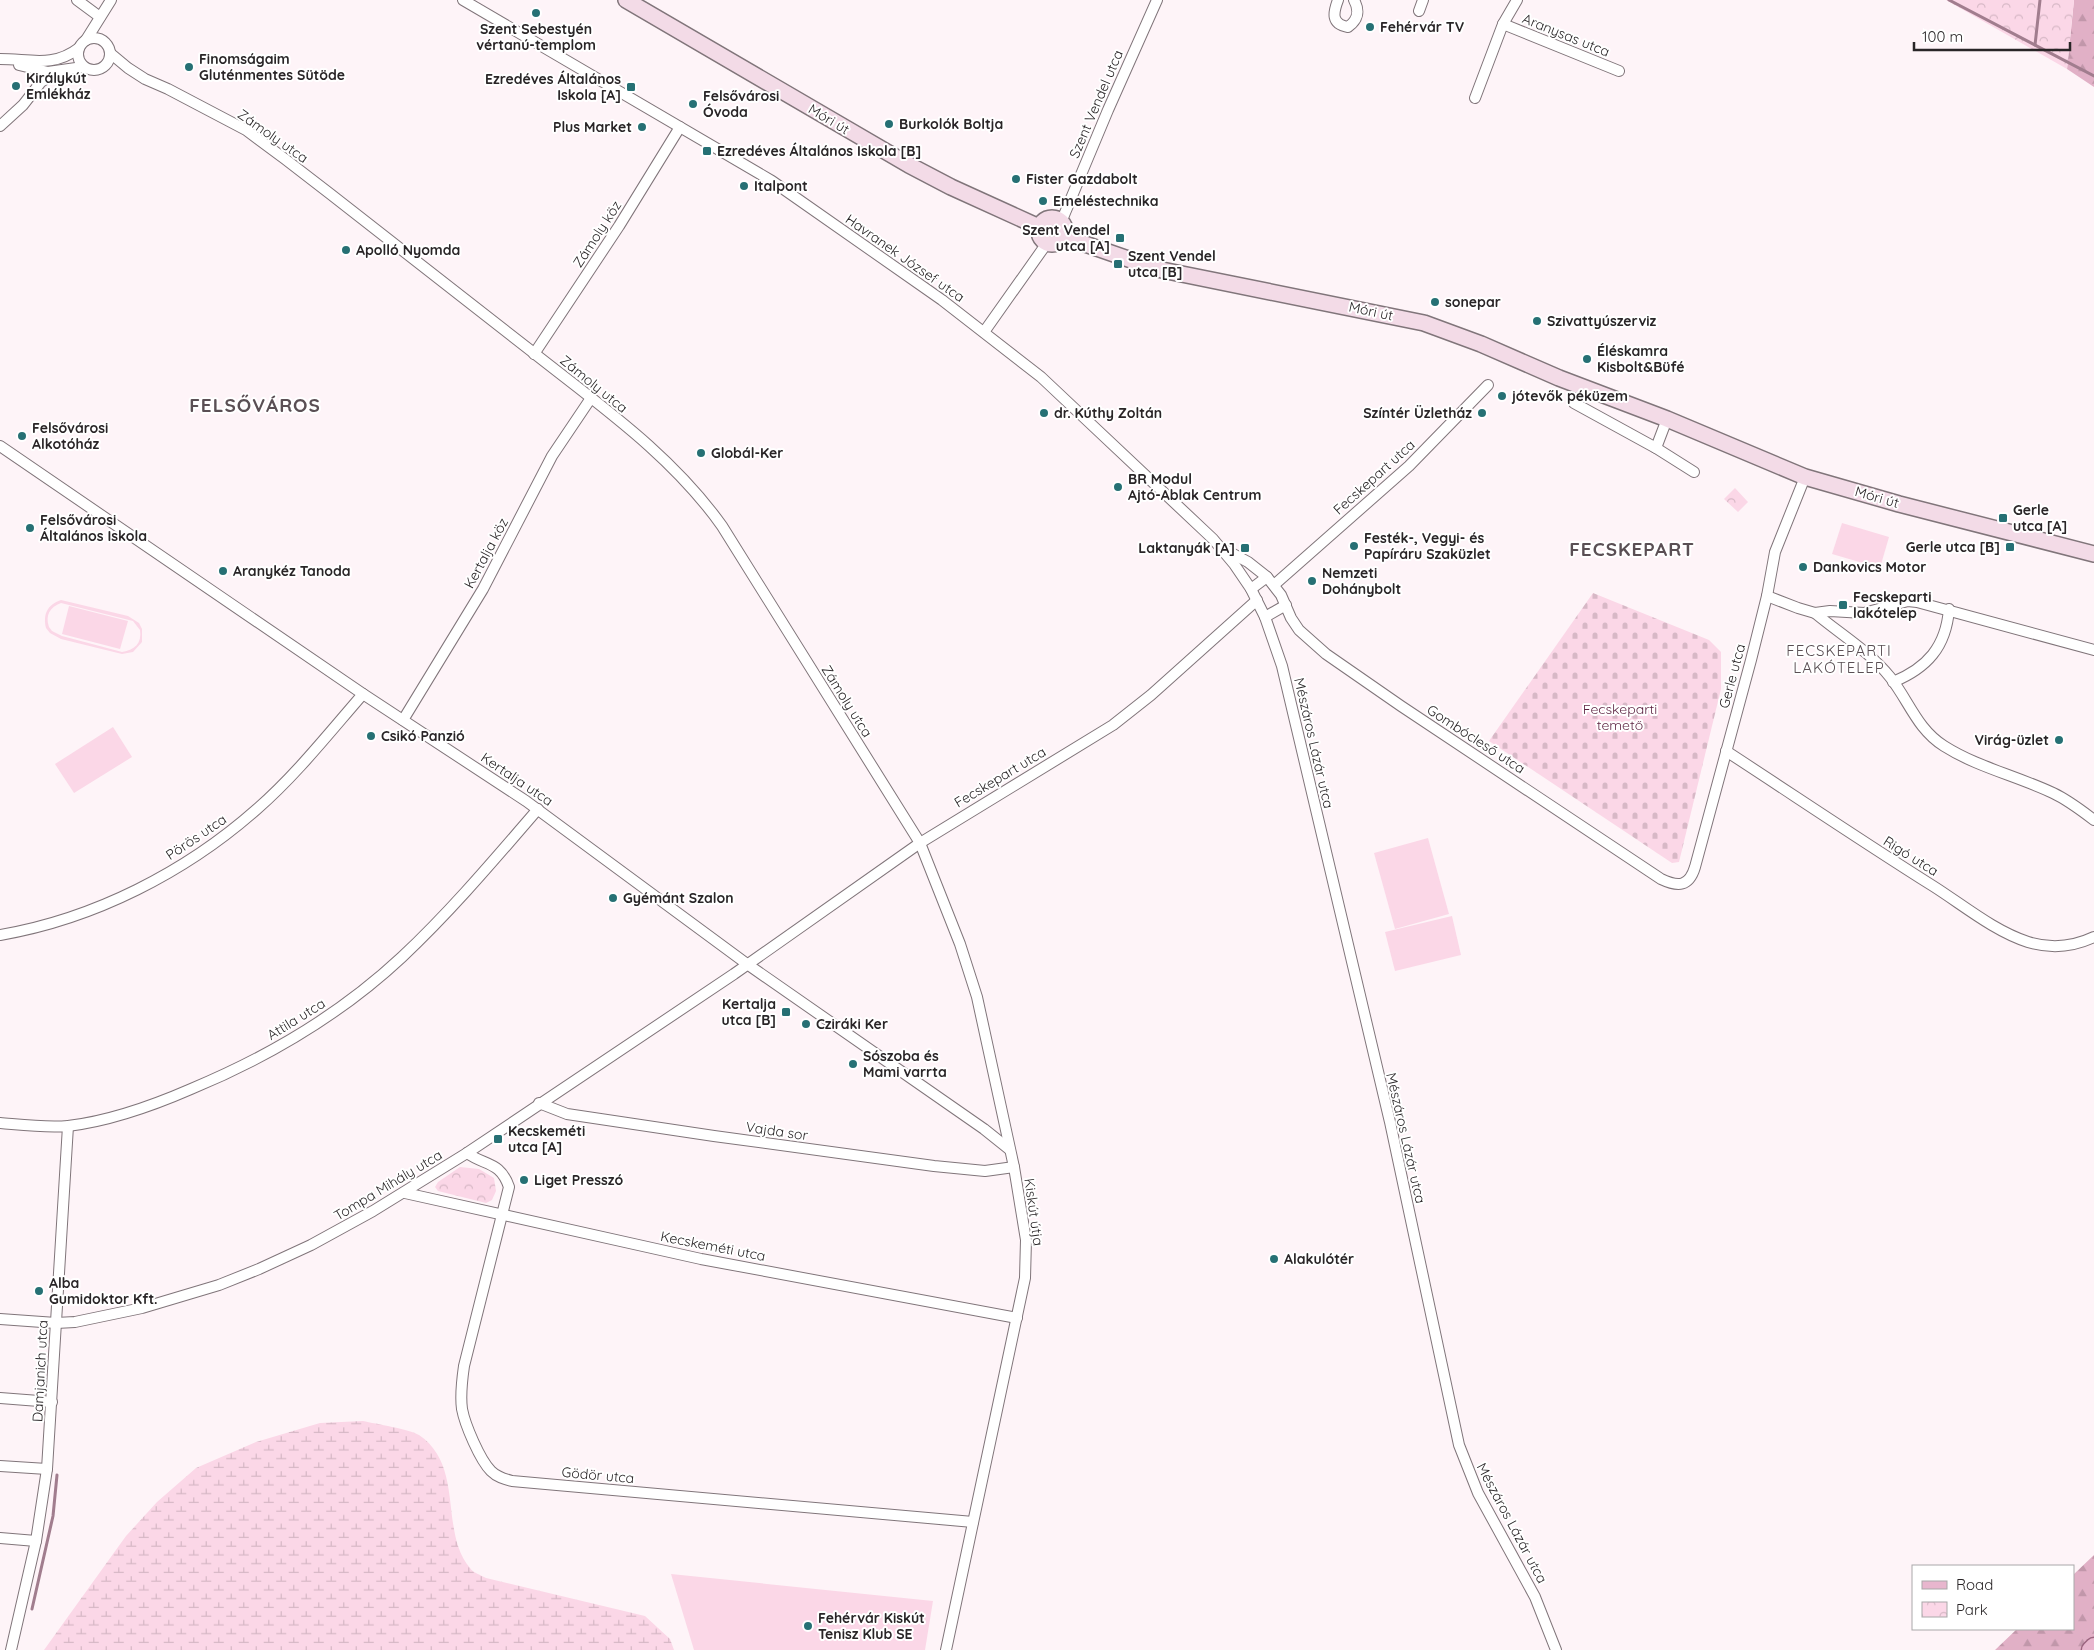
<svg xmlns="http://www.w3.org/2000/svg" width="2094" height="1650" viewBox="0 0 2094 1650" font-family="Quicksand,sans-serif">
	<defs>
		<pattern id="forest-firs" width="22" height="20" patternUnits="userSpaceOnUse" patternTransform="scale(1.25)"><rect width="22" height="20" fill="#e1b0c6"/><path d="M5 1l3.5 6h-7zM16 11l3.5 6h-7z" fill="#c197aa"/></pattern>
		<pattern id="wetland-marsh" width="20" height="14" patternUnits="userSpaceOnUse" patternTransform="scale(1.25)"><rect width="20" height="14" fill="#fbd7e7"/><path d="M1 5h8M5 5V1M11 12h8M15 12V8" fill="none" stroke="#d7b8c6"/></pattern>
		<pattern id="cemetery-stones" width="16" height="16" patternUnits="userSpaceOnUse" patternTransform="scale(1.25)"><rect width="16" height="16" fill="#fbd7e7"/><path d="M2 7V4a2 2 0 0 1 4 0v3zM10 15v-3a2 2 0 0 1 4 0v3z" fill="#d7b8c6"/></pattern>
		<pattern id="park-crowns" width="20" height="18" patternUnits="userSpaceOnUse" patternTransform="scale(1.25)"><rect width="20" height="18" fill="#fbd7e7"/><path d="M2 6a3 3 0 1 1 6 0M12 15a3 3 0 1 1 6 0" fill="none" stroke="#d7b8c6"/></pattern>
	</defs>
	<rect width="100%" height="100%" fill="#fef4f8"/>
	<g fill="#fbd7e7" fill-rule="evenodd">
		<path d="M1842 523 1889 537 1880 568 1832 554Z"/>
		<path d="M61 600 128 616 139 623 142 629V642L133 652 122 654 61 639 50 633 46 628C43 614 47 605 61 600ZM61 603 133 621 140 630C142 643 135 650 122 652L62 636 52 631 49 627C45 615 50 607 61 603Z"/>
		<path d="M69 606 128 621 120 649 62 634Z"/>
		<path d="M113 727 132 757 74 793 55 764Z"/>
		<path d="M1428 838 1449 914 1395 929 1374 853Z"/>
		<path d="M1452 916 1461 955 1395 971 1385 932Z"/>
		<path d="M671 1574 933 1601 925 1650H694Z"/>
	</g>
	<g fill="url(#forest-firs)">
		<path d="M2074 0H2094V87L2067 69Z"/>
		<path d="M2094 1555V1650H1995L2017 1629H2073V1575Z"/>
	</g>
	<path fill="url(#wetland-marsh)" d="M363 1421C376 1424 409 1429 419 1435 465 1466 439 1532 470 1568 473 1573 481 1575 486 1578L645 1616 670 1639 674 1650H44L126 1536 157 1502 196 1468 256 1442 320 1423Z"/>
	<path fill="url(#cemetery-stones)" d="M1593 593 1709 640 1721 652V689L1679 862 1672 863 1489 741Z"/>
	<g fill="url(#park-crowns)">
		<path d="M1946 0H2074L2067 69Z"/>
		<path d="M1735 488 1748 502 1738 512 1724 499Z"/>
		<path d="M460 1167 479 1169 494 1178 496 1191 492 1200 486 1203 438 1191 435 1187 438 1182Z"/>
	</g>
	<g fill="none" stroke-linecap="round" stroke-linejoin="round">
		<g stroke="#a17d8e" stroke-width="3">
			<path d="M1949 0 2094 76"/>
			<path d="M2035 45 2040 0"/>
			<path d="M32 1609 53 1516 57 1475"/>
		</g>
		<g stroke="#80757a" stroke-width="12">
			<g id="minor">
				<path d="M77 0 100 17"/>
				<path d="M463 0 772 181 942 300 1041 377 1213 539 1234 564 1251 589 1265 617 1282 666 1390 1122 1459 1445 1478 1493 1535 1597 1556 1650"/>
				<path d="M1338 0C1333 13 1331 24 1348 27 1358 20 1360 11 1354 0"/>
				<path d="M1419 11 1423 0"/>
				<path d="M1503 24 1619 71"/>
				<circle cx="94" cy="54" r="16"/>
				<path d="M86 40 111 0"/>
				<path d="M110 53 128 68 145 79 168 89 246 130 285 159C367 222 448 286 530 350 598 404 671 454 722 526L920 843 960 944 977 997 1014 1167 1026 1240 1025 1278 946 1650"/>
				<path d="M0 59C30 59 53 68 79 48"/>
				<path d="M19 65 48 72 83 67"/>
				<path d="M1475 98 1503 24 1517 0"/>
				<path d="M0 126 23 105 41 82 57 72"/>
				<path d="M1062 220 1108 110 1157 0"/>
				<path d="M984 332 1047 243"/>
				<path d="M534 354 619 226 680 127"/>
				<path d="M1574 403 1656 448 1694 472"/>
				<path d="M0 446 363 694 526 801 747 964 984 1129 1009 1149"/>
				<path d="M1656 448 1667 419"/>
				<path d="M1222 548 1248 562 1267 577 1281 595 1291 618 1299 630 1326 654 1401 706 1661 879C1678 887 1689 887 1695 867L1751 660 1767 596 1775 552 1805 477"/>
				<path d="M1274 585 1409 466 1488 385"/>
				<path d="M1251 589 1267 577"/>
				<path d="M1767 596 1798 608 1815 613 1830 611 1864 613 1908 601 1917 602 2094 650"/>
				<path d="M1815 613C1840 634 1869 651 1890 677 1909 701 1917 729 1944 746 1977 767 2017 776 2053 793 2068 800 2081 810 2094 820"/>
				<path d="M1265 617 1286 605"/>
				<path d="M1893 682C1927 668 1946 647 1949 609"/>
				<path d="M403 720 483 589 552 456 591 398"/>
				<path d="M1726 751C1795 796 1863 842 1933 886 1963 905 1994 931 2028 942 2051 949 2073 947 2094 937"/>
				<path d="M0 935C94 919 186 872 257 809 296 775 329 733 363 694"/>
				<path d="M539 1103 567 1114 714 1136 934 1166 985 1171 1014 1167"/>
				<path d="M0 1123C23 1125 46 1128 68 1126 110 1121 152 1106 191 1089 268 1057 341 1014 402 957 451 911 494 860 538 809"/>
				<path d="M467 1153C485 1166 500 1161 509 1187L464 1366C462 1380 460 1395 462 1409 465 1425 480 1460 491 1471 497 1477 504 1479 512 1481L973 1522"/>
				<path d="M405 1193 701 1259 1017 1318"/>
				<path d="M0 1319 56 1323 75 1322 142 1308 219 1285 259 1269 311 1245 373 1211 467 1153 734 974 920 843 1113 725 1151 695 1257 600"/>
				<path d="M0 1398 52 1402"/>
				<path d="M0 1466 47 1469"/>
				<path d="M0 1538 36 1541"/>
				<path d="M11 1650 36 1541 47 1469 68 1126"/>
			</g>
		</g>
		<g stroke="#80757a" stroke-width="18">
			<g id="secondary">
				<path d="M626 0 909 165 951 187 1039 227"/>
				<circle cx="1052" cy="231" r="13"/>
				<path d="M1065 237 1157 269 1424 323 1481 344 1559 378 1667 419 1805 477 1899 504 2094 554"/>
			</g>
		</g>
		<g stroke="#9b647f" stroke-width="19">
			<path id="primary" d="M2090 1650 2094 1646"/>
		</g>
		<use href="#minor" stroke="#fff" stroke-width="10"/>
		<use href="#secondary" stroke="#f3dbe7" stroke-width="15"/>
		<use href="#primary" stroke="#e8b6ce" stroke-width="16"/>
	</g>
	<g fill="#267074" stroke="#fff" stroke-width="2">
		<circle cx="536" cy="13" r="5"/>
		<circle cx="1370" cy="27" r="5"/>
		<circle cx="189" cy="67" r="5"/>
		<circle cx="16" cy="86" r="5"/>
		<rect x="626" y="82" width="10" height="10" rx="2.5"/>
		<circle cx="693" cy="104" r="5"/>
		<circle cx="889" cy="124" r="5"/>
		<circle cx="642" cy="127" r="5"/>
		<rect x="702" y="146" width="10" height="10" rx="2.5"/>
		<circle cx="1016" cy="179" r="5"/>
		<circle cx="744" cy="186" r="5"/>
		<circle cx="1043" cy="201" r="5"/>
		<rect x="1115" y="233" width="10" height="10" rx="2.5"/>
		<circle cx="346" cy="250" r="5"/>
		<rect x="1113" y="259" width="10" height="10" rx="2.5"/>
		<circle cx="1435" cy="302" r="5"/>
		<circle cx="1537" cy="321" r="5"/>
		<circle cx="1587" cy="359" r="5"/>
		<circle cx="1502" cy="396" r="5"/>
		<circle cx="1044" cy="413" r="5"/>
		<circle cx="1482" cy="413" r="5"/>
		<circle cx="22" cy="436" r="5"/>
		<circle cx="701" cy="453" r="5"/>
		<circle cx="1118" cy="487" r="5"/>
		<rect x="1998" y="513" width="10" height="10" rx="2.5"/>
		<circle cx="30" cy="528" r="5"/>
		<circle cx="1354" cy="546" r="5"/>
		<rect x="2005" y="542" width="10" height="10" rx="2.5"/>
		<rect x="1240" y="543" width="10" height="10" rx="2.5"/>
		<circle cx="1803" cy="567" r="5"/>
		<circle cx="223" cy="571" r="5"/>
		<circle cx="1312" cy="581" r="5"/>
		<rect x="1838" y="600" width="10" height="10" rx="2.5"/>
		<circle cx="371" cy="736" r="5"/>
		<circle cx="2059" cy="740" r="5"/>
		<circle cx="613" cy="898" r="5"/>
		<rect x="781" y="1007" width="10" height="10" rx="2.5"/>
		<circle cx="806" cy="1024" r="5"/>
		<circle cx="853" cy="1064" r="5"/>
		<rect x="493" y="1134" width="10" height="10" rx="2.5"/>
		<circle cx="524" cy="1180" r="5"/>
		<circle cx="1274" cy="1259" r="5"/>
		<circle cx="39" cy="1291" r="5"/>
		<circle cx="808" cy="1626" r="5"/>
	</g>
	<g text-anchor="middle" stroke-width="4" stroke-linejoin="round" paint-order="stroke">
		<g font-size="14" font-weight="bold" fill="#292527" stroke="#fff" text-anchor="start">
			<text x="1380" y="32">Fehérvár TV</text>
			<text x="536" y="34" text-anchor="middle">Szent Sebestyén<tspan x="536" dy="16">vértanú-templom</tspan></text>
			<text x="199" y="64">Finomságaim<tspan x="199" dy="16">Gluténmentes Sütöde</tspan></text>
			<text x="26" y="83">Királykút<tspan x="26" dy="16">Emlékház</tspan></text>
			<text x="621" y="84" text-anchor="end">Ezredéves Általános<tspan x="621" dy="16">Iskola [A]</tspan></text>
			<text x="703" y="101">Felsővárosi<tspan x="703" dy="16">Óvoda</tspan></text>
			<text x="899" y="129">Burkolók Boltja</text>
			<text x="632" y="132" text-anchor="end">Plus Market</text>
			<text x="717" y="156">Ezredéves Általános Iskola [B]</text>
			<text x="1026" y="184">Fister Gazdabolt</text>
			<text x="754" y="191">Italpont</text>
			<text x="1053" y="206">Emeléstechnika</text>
			<text x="1110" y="235" text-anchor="end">Szent Vendel<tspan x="1110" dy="16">utca [A]</tspan></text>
			<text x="356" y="255">Apolló Nyomda</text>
			<text x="1128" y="261">Szent Vendel<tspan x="1128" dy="16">utca [B]</tspan></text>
			<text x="1445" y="307">sonepar</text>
			<text x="1547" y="326">Szivattyúszerviz</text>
			<text x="1597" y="356">Éléskamra<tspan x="1597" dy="16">Kisbolt&amp;Büfé</tspan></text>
			<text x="1512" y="401">jótevők péküzem</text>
			<text x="1054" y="418">dr. Kúthy Zoltán</text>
			<text x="1472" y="418" text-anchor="end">Színtér Üzletház</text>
			<text x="32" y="433">Felsővárosi<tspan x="32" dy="16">Alkotóház</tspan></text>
			<text x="711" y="458">Globál-Ker</text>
			<text x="1128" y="484">BR Modul<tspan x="1128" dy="16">Ajtó-Ablak Centrum</tspan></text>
			<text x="2013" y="515">Gerle<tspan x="2013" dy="16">utca [A]</tspan></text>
			<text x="40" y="525">Felsővárosi<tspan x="40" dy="16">Általános Iskola</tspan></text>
			<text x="1364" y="543">Festék-, Vegyi- és<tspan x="1364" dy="16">Papíráru Szaküzlet</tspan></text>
			<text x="2000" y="552" text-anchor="end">Gerle utca [B]</text>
			<text x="1235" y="553" text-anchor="end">Laktanyák [A]</text>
			<text x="1813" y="572">Dankovics Motor</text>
			<text x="233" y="576">Aranykéz Tanoda</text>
			<text x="1322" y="578">Nemzeti<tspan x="1322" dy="16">Dohánybolt</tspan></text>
			<text x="1853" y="602">Fecskeparti<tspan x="1853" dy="16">lakótelep</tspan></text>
			<text x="381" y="741">Csikó Panzió</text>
			<text x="2049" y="745" text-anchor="end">Virág-üzlet</text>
			<text x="623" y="903">Gyémánt Szalon</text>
			<text x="776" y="1009" text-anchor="end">Kertalja<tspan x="776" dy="16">utca [B]</tspan></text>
			<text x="816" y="1029">Cziráki Ker</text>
			<text x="863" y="1061">Sószoba és<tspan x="863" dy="16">Mami varrta</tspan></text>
			<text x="508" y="1136">Kecskeméti<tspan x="508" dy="16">utca [A]</tspan></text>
			<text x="534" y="1185">Liget Presszó</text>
			<text x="1284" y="1264">Alakulótér</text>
			<text x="49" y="1288">Alba<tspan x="49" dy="16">Gumidoktor Kft.</tspan></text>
			<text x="818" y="1623">Fehérvár Kiskút<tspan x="818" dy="16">Tenisz Klub SE</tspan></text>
		</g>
		<g font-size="14" fill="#292527" stroke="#fff">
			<text transform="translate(1566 35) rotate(22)" y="5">Aranysas utca</text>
			<text transform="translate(1096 104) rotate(-67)" y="5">Szent Vendel utca</text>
			<text transform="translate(829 119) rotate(31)" y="5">Móri út</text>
			<text transform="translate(273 136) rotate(35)" y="5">Zámoly utca</text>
			<text transform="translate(597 234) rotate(-57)" y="5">Zámoly köz</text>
			<text transform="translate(905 258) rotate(35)" y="5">Havranek József utca</text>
			<text transform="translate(1371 311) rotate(12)" y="5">Móri út</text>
			<text transform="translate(594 384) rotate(39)" y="5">Zámoly utca</text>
			<text transform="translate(1374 477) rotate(-42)" y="5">Fecskepart utca</text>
			<text transform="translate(1877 497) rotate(16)" y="5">Móri út</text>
			<text transform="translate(486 553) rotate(-62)" y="5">Kertalja köz</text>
			<text transform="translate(1732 676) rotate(-75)" y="5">Gerle utca</text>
			<text transform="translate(847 701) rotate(58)" y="5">Zámoly utca</text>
			<text transform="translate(1476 739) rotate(33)" y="5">Gombócleső utca</text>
			<text transform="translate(1314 743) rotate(77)" y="5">Mészáros Lázár utca</text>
			<text transform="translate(1000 777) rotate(-31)" y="5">Fecskepart utca</text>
			<text transform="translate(517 779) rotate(34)" y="5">Kertalja utca</text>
			<text transform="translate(196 837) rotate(-34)" y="5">Pörös utca</text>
			<text transform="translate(1911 856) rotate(32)" y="5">Rigó utca</text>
			<text transform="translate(296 1019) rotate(-32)" y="5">Attila utca</text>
			<text transform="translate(777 1131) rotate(8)" y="5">Vajda sor</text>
			<text transform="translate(1406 1138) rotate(77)" y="5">Mészáros Lázár utca</text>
			<text transform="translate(388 1185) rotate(-31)" y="5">Tompa Mihály utca</text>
			<text transform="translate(1034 1212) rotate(82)" y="5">Kiskút útja</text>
			<text transform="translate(713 1246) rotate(11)" y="5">Kecskeméti utca</text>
			<text transform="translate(40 1371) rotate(-87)" y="5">Damjanich utca</text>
			<text transform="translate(598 1475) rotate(5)" y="5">Gödör utca</text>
			<text transform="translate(1512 1523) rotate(62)" y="5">Mészáros Lázár utca</text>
		</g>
		<g font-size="14" fill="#591f3e" stroke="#fff">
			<text x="1620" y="714">Fecskeparti<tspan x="1620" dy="16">temető</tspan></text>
		</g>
		<g font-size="15" letter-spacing="1" fill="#5a4f54" stroke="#fff">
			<text x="1839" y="656">FECSKEPARTI<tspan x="1839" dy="17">LAKÓTELEP</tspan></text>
		</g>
		<g font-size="19" font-weight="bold" letter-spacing="1" fill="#5a4f54" stroke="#fff">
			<text x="255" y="412">FELSŐVÁROS</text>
			<text x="1632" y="556">FECSKEPART</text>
		</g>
	</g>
	<rect x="1912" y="1565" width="162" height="65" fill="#ffffff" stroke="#a9a8a9"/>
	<rect x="1922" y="1581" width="25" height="8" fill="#e8b6ce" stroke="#a9a8a9"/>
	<text x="1956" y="1590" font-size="15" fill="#292527">Road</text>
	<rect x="1922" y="1602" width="25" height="15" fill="url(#park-crowns)" stroke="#a9a8a9"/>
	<text x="1956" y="1615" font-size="15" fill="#292527">Park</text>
	<path d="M1914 42v8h156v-8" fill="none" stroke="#292527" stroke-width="2.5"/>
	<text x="1922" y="42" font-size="15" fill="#292527" stroke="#ffffff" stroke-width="4" paint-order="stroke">100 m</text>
</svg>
